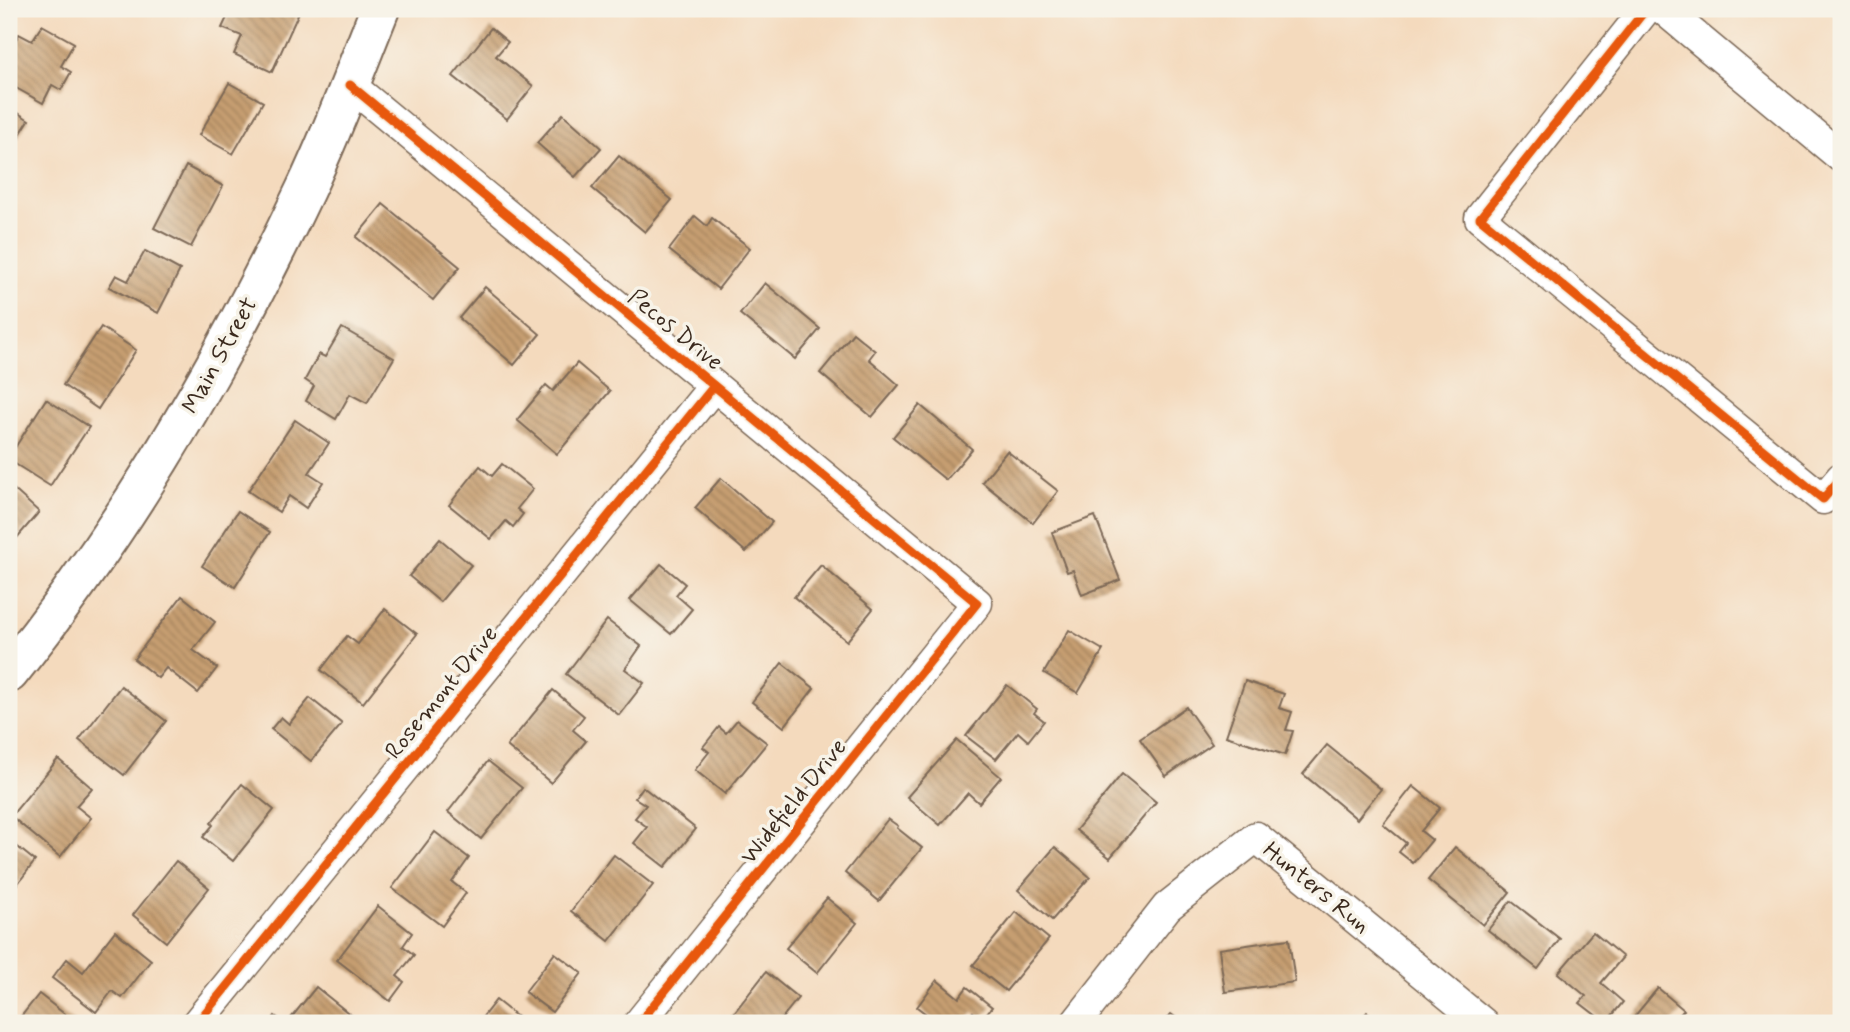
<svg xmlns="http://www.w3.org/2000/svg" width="1850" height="1032" viewBox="0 0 1850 1032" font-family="Mynerve,sans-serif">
	<defs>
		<pattern id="building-back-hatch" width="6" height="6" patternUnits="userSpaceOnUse" patternTransform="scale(1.75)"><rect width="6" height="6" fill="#c69e71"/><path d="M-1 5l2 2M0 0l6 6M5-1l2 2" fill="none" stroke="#a2815c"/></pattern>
	</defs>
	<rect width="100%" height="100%" fill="#f7f3e8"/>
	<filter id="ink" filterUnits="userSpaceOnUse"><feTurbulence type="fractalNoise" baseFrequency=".0143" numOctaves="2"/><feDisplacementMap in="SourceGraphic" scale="14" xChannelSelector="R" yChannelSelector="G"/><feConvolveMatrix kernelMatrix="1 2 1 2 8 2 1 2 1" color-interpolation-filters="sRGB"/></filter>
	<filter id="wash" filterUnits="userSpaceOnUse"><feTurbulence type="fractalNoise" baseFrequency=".00686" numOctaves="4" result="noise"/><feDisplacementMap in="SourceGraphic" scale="28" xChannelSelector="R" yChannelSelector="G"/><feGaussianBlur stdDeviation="1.57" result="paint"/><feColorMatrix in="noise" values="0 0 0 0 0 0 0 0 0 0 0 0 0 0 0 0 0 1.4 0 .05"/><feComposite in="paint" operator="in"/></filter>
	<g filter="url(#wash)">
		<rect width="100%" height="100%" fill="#f4dabd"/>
		<g id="blocks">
			<g fill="url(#building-back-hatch)">
				<path d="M231 9H244L250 11 251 9 300 10 272 72 234 54 242 36 222 28Z"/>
				<path d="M42 25 74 43 61 66 71 72 61 90 52 85 43 103 9 84V52L19 34 32 41Z"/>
				<path d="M491 28 508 42 496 56 533 86 507 119 453 76Z"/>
				<path d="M229 83 263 102 233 154 199 135Z"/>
				<path d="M9 107 29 120 9 152Z"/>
				<path d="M563 114 601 148 575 177 537 143Z"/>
				<path d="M619 156 672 200 645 232 592 188Z"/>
				<path d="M186 166 223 186 191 247 154 228Z"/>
				<path d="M383 204 460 267 433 300 356 237Z"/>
				<path d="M695 216 707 226 712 218 750 248 718 289 669 250Z"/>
				<path d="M145 251 180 270 158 313 109 287 116 275 128 281Z"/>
				<path d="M765 283 820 329 795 359 740 314Z"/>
				<path d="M485 287 540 334 514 365 459 318Z"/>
				<path d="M101 327 136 350 98 409 63 385Z"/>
				<path d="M342 328 394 358 367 403 350 394 336 419 306 401 314 386 305 380 319 354 325 357Z"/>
				<path d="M853 333 875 351 869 359 899 385 872 417 820 373Z"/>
				<path d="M577 363 610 391 557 454 517 420 546 385 553 391Z"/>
				<path d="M46 399 89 427 50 486 9 460V457Z"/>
				<path d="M920 405 972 449 946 480 893 437Z"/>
				<path d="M295 420 329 443 309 473 323 482 306 508 289 496 279 512 248 491Z"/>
				<path d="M1007 451 1058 491 1033 523 982 482Z"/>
				<path d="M502 464 533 489 517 509 523 514 513 527 506 521 491 539 449 505 480 466 492 476Z"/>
				<path d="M721 478 772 522 746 552 695 508Z"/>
				<path d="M9 485 39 512 9 547Z"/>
				<path d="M238 511 270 532 235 587 202 566Z"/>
				<path d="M1095 516 1120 580 1082 595 1073 570 1067 572 1052 532Z"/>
				<path d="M440 539 471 565 440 602 409 576Z"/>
				<path d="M661 564 685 584 676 595 692 609 671 634 630 600Z"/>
				<path d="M821 565 873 609 847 641 794 597Z"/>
				<path d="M182 596 215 622 193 650 217 668 198 693 166 668 158 678 134 659Z"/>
				<path d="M385 609 417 634 363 703 321 670 347 636 358 644Z"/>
				<path d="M607 620 641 646 625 669 644 683 619 715 566 674Z"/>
				<path d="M1069 630 1103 650 1078 693 1044 673Z"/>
				<path d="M782 663 814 688 784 727 752 702Z"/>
				<path d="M1245 681 1284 694 1279 708 1292 712 1286 730 1293 731 1285 755 1226 736Z"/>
				<path d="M1007 685 1037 709 1034 713 1044 721 1028 741 1018 732 996 759 966 736Z"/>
				<path d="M121 686 166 721 124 775 79 740Z"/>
				<path d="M553 690 584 716 573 730 586 741 551 783 507 746Z"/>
				<path d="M310 698 342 724 311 761 271 729 281 717 289 724Z"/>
				<path d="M1186 707 1212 744 1166 776 1140 739Z"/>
				<path d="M737 720 767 743 725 794 695 770 709 752 703 747 719 727 726 733Z"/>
				<path d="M957 740 1001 777 979 803 968 793 940 825 907 797Z"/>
				<path d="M1327 745 1381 789 1357 819 1303 774Z"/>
				<path d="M58 759 92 788 76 806 91 818 60 857 11 816Z"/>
				<path d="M488 761 522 788 481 839 448 812Z"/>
				<path d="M1122 774 1156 802 1110 858 1076 830Z"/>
				<path d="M242 784 274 810 233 861 203 837 213 825 211 823Z"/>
				<path d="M1413 786 1440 808 1421 831 1432 840 1413 863 1399 852 1406 843 1383 824Z"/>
				<path d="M643 787 696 829 665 867 634 843 647 827 635 818 646 805 635 798Z"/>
				<path d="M888 819 898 826 897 828 922 848 879 901 845 873Z"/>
				<path d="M435 832 469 858 452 882 466 893 442 926 392 888Z"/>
				<path d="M9 840 35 861 9 895Z"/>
				<path d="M1055 847 1090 877 1052 920 1018 890Z"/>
				<path d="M1455 847 1510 892 1483 925 1428 880Z"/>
				<path d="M614 855 653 885 609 941 571 911Z"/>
				<path d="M176 861 209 888 166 942 133 915Z"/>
				<path d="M827 898 857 923 817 973 786 948Z"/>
				<path d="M1511 901 1560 939 1538 969 1488 930Z"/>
				<path d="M378 906 412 933 403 946 414 955 397 976 404 982 390 1001 337 960Z"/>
				<path d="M1016 912 1049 939 1006 991 973 965Z"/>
				<path d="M115 931 151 960 122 998 112 991 96 1012 52 978 67 959 83 972Z"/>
				<path d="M1593 932 1623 957 1601 983 1623 1002 1606 1023 1580 1003 1586 996 1558 973Z"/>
				<path d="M1289 939 1295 982 1225 992 1219 949Z"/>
				<path d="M555 953 582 973 552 1012 525 992Z"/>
				<path d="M766 972 798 998 778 1023H726Z"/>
				<path d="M937 980 959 998 967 987 992 1007 982 1019 973 1012 964 1023H938L917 1007Z"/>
				<path d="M316 987 352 1016 346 1023H287Z"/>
				<path d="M1658 988 1684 1010 1672 1023H1629Z"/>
				<path d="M39 994 76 1023H16Z"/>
				<path d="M496 1000 525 1023H478Z"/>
				<path d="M1367 1012 1382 1023H1358Z"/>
				<path d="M1171 1014 1183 1023H1164Z"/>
				<path d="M275 1016 284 1023H270Z"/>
			</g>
		</g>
	</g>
	<g filter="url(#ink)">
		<use href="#blocks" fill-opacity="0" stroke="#7c6856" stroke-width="2"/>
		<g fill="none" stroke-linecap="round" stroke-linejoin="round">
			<g stroke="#7c6856" stroke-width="33">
				<g id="minor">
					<path d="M1646 9 1480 218 1823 499 1841 478"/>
					<path d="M1663 9 1841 157"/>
					<path d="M350 85 977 603 639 1023"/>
					<path d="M197 1023 714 386"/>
					<path d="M1076 1023 1167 907 1256 837 1483 1023"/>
				</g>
			</g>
			<g stroke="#7c6856" stroke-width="42">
				<path id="secondary" d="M9 673C128 526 224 361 305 190 333 131 356 69 380 9"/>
			</g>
			<use href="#minor" stroke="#fff" stroke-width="30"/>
			<use href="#secondary" stroke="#fff" stroke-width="38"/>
			<g stroke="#f7f3e8" stroke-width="13">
				<g id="cycleway">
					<path d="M1646 9 1480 218 1823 499 1841 478"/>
					<path d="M350 85 977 603 639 1023"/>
					<path d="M197 1023 714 386"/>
				</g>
			</g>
			<use href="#cycleway" stroke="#e8590c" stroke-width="9"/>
		</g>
	</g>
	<g text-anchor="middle" stroke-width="7" stroke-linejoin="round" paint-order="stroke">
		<g font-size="24" fill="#3b2a1e" stroke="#f7f3e8">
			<text transform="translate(676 329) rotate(39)" y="8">Pecos Drive</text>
			<text transform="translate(219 355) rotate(-61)" y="8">Main Street</text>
			<text transform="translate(441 692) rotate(-51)" y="8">Rosemont Drive</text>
			<text transform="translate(793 801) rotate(-51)" y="8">Widefield Drive</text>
			<text transform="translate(1317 887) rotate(39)" y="8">Hunters Run</text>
		</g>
	</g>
	<rect width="1850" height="1032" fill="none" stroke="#f7f3e8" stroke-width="35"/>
</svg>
